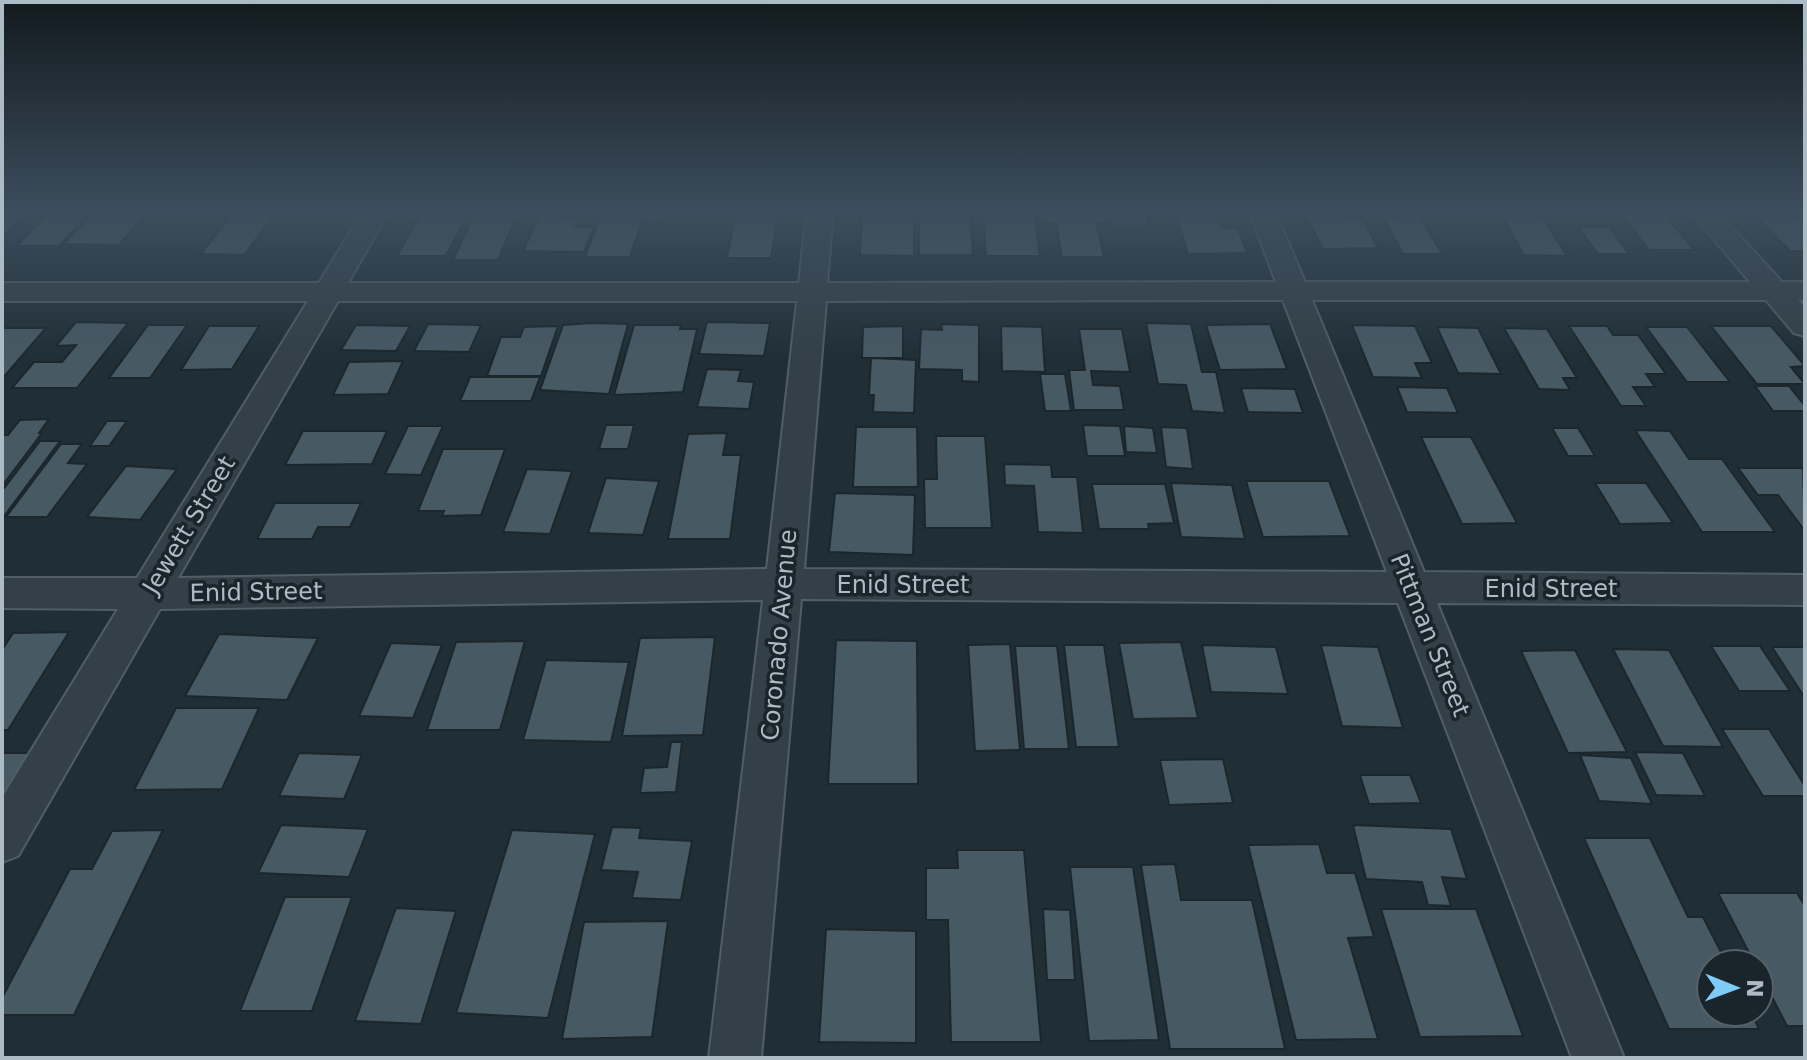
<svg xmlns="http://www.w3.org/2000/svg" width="1807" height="1060" viewBox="0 0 1807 1060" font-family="'DejaVu Sans',sans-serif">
	<rect width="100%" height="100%" fill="#202f36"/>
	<g fill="#475963" stroke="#1b272d" stroke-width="2">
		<path d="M2 211H28L2 238Z"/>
		<path d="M69 211H91L59 246H16L48 213Z"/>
		<path d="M95 211H149L119 245 64 244Z"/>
		<path d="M422 211H469L446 256H397Z"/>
		<path d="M476 211H532L530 215H517L498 260H453Z"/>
		<path d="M542 211H566L563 218H578L575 227H594L584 252 523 251Z"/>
		<path d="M602 211H660L657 222 642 221 630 257H585Z"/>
		<path d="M736 211H779L771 258H727Z"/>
		<path d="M862 211H914V256L860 255Z"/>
		<path d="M919 211H970L973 255H919Z"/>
		<path d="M983 211H1034L1040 256H986Z"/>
		<path d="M1045 211H1104L1107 223H1096L1104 257H1062L1056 223H1047Z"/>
		<path d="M1109 211H1145L1149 226H1113Z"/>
		<path d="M1175 211H1215L1221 228H1238L1247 253 1188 254Z"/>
		<path d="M1304 211H1340L1344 217H1361L1378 248 1323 249Z"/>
		<path d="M1395 211H1417L1442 254H1403L1383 217H1398Z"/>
		<path d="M1619 211H1652L1656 216H1666L1694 250H1649Z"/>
		<path d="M232 215 273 216 244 255 201 254Z"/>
		<path d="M1501 215 1542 216 1567 256 1524 255Z"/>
		<path d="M1756 216H1797L1805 224V251H1790Z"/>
		<path d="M1578 227H1609L1629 254H1598Z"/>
		<path d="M76 322 128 323 77 388H12L34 362H62L76 345 56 346Z"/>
		<path d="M707 322 770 323 764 356 699 354Z"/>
		<path d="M593 323 628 324 609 394 540 390 563 325Z"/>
		<path d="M1146 323 1191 324 1202 372H1216L1225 413 1192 411 1186 385 1158 384Z"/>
		<path d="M428 324 481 325 469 352 414 351Z"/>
		<path d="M941 324 979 325V382L962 381V370L919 369 921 329 942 330Z"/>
		<path d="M1270 324 1287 369 1220 370 1206 325Z"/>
		<path d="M148 325H187L150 378H109Z"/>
		<path d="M356 325 410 326 396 351 341 350Z"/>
		<path d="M634 325H681L680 329H697L683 392 614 395Z"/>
		<path d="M1352 325 1415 326 1432 363H1415L1422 378 1373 377Z"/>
		<path d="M209 326H259L232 369 181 370Z"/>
		<path d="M558 326 541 376H487L501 337H520L524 327Z"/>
		<path d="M903 326V358H862L863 327Z"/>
		<path d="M1001 326 1042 327 1045 372 1002 371Z"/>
		<path d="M1569 326H1607L1613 335H1638L1666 374H1646L1655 387H1633L1646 406H1621Z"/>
		<path d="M1711 326H1771L1805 366 1791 367 1805 384H1757Z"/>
		<path d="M1437 327 1478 328 1501 374 1458 373Z"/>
		<path d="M1646 327H1687L1730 382H1687Z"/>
		<path d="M2 328H46L2 379Z"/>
		<path d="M1504 328 1547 329 1577 378H1563L1570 390 1539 389Z"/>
		<path d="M1079 329H1122L1130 372 1091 371 1093 385 1120 386 1124 410H1074L1069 370H1085Z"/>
		<path d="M871 358 916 360 914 413 873 412 874 395H869Z"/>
		<path d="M403 361 388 394 333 395 349 362Z"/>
		<path d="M707 369 741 370 738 381 754 382 749 409 697 407Z"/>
		<path d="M1040 374H1065L1071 411H1045Z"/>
		<path d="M470 377H540L531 401H460Z"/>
		<path d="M1755 386H1789L1805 406V411H1773Z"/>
		<path d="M1397 387 1447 388 1458 413 1407 412Z"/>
		<path d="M1241 388 1295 389 1303 413 1248 412Z"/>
		<path d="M49 419 39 433H42L2 486V435H8L20 420Z"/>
		<path d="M107 421H127L109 446H90Z"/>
		<path d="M606 425H634L628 449H599Z"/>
		<path d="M1083 425 1120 426 1125 456H1087Z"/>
		<path d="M408 426H443L421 475 385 474Z"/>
		<path d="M1124 426 1153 428 1157 453 1126 452Z"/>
		<path d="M856 427H917L918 487H853Z"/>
		<path d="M1161 427 1187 428 1193 469 1166 467Z"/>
		<path d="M1552 428H1578L1595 456H1568Z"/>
		<path d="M1635 430 1670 431 1689 459H1722L1775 532H1702Z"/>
		<path d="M303 431H387L372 464 285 465Z"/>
		<path d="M727 433 723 455H741L730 539H668L688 434Z"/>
		<path d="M936 436H985L992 528H925L924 479H937Z"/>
		<path d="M1421 437H1471L1517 523 1462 524Z"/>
		<path d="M40 441H60L2 519V491Z"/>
		<path d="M61 444H82L68 463 87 464 47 517H6Z"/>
		<path d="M443 449H505L481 515 442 516 444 511H418Z"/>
		<path d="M1004 464 1051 465 1052 477H1077L1083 533 1038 532 1034 486 1005 485Z"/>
		<path d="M126 466 177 469 140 520 87 517Z"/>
		<path d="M1738 468H1803L1805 531 1778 495H1758Z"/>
		<path d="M527 469 572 471 550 534 503 532Z"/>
		<path d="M606 478 659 481 643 535 588 533Z"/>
		<path d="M1246 481H1329L1350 536 1263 537Z"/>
		<path d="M1171 483 1232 485 1245 539 1181 537Z"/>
		<path d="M1595 483H1646L1673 523 1620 524Z"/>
		<path d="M1092 484H1165L1174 523 1148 524 1149 529H1099Z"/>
		<path d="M835 493 915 495 913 555 829 552Z"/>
		<path d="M275 503H361L350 527H318L312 539H257Z"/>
		<path d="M69 632 8 730H2V650L13 633Z"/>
		<path d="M219 634 318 638 287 700 185 696Z"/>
		<path d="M715 637 703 735 622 736 640 638Z"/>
		<path d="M836 640 917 641 918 784H828Z"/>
		<path d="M525 641 500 730H427L456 642Z"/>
		<path d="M1181 642 1198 718 1133 719 1119 643Z"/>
		<path d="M391 643 442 645 413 718 359 716Z"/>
		<path d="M1010 644 1020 750 975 751 968 645Z"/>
		<path d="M1064 645H1104L1119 747H1076Z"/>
		<path d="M1202 645 1276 647 1288 694 1211 692Z"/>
		<path d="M1321 645 1378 647 1403 728 1342 726Z"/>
		<path d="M1015 646H1057L1069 749H1024Z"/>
		<path d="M1711 646H1760L1790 691H1739Z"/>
		<path d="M1772 647H1805V698Z"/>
		<path d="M1613 649 1669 650 1723 747 1663 746Z"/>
		<path d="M1575 650 1627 752 1568 753 1521 651Z"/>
		<path d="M546 660 629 662 611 742 523 740Z"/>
		<path d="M176 708H259L222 789 134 790Z"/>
		<path d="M1722 729H1769L1805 786V796H1763Z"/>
		<path d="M671 742H682L676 792 640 793 644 768 667 767Z"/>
		<path d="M1635 752 1683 753 1705 796 1656 795Z"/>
		<path d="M2 753H33L7 797H2Z"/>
		<path d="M299 753 362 755 344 799 279 796Z"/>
		<path d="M1580 755 1631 758 1652 804 1599 801Z"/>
		<path d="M1223 759 1233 803 1169 805 1160 760Z"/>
		<path d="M1360 775H1410L1421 803 1369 804Z"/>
		<path d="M281 825 368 829 349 877 258 873Z"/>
		<path d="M1353 825 1451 829 1467 879 1442 877 1451 906 1428 905 1422 882 1366 879Z"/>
		<path d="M612 827 641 828 639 838 692 841 681 900 632 898 638 872 601 870Z"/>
		<path d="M163 830 74 1015H2V998L70 869H92L112 831Z"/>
		<path d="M512 830 595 834 548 1018 456 1013Z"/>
		<path d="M1584 838H1650L1688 917H1703L1727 964H1711V1012H1751L1759 1029H1669Z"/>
		<path d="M1319 844 1327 873H1355L1374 937 1348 938 1378 1039 1296 1040 1248 845Z"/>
		<path d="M957 850H1024L1041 1042H951L948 920H926V868H958Z"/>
		<path d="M1175 864 1181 900H1252L1285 1049H1170L1141 865Z"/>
		<path d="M1070 867H1133L1159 1040 1089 1041Z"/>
		<path d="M1718 893H1797L1805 906V1026H1787L1759 972V964H1755Z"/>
		<path d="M285 897H352L312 1011H240Z"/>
		<path d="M396 908 456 911 421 1024 355 1021Z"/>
		<path d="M1043 909 1070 910 1075 980H1047Z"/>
		<path d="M1381 909H1476L1523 1036 1420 1037Z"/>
		<path d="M668 921 652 1037 562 1039 584 922Z"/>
		<path d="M826 929 916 931V1043L819 1042Z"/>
	</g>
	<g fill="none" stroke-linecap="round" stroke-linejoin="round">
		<g stroke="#505e65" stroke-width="4">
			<path id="street" d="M363 211H389L348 283H799L807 211H833L827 283 1276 282 1249 211H1275L1305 282H1750L1690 211H1717L1782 282H1805V300H1798L1805 307V336L1794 333 1766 300H1312L1424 572 1805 575V605L1437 603 1624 1058H1572L1398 603 801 599 761 1058H709L763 600 160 609 18 856 2 862V798L118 609 2 608V578H137L308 301H2V283H319ZM1283 300 1387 572 804 569 826 301ZM338 301H797L767 569 178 578Z"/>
		</g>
		<use href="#street" fill="#334047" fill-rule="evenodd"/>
	</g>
	<linearGradient id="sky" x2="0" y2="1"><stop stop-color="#121a1e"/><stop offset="0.59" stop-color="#3c4d5d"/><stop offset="1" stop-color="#3c4d5d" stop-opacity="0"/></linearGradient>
	<rect width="1807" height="359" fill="url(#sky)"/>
	<g text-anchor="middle" stroke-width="7" stroke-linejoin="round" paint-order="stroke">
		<g font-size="24" fill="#adbbc4" stroke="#19252b">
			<text transform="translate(189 525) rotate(-59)" y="8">Jewett Street</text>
			<text x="903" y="593">Enid Street</text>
			<text x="1551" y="597">Enid Street</text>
			<text transform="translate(256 592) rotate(-1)" y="8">Enid Street</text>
			<text transform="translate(779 635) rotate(-85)" y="8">Coronado Avenue</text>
			<text transform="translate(1430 635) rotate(68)" y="8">Pittman Street</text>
		</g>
	</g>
	<rect width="1807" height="1060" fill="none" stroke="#adbbc4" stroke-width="8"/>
	<g transform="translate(1735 988) rotate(91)"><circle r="38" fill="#19252b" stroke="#546168" stroke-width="2"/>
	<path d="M0-6L14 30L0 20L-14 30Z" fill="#7ecbf8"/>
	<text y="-12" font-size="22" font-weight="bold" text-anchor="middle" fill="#adbbc4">N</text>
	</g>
</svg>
